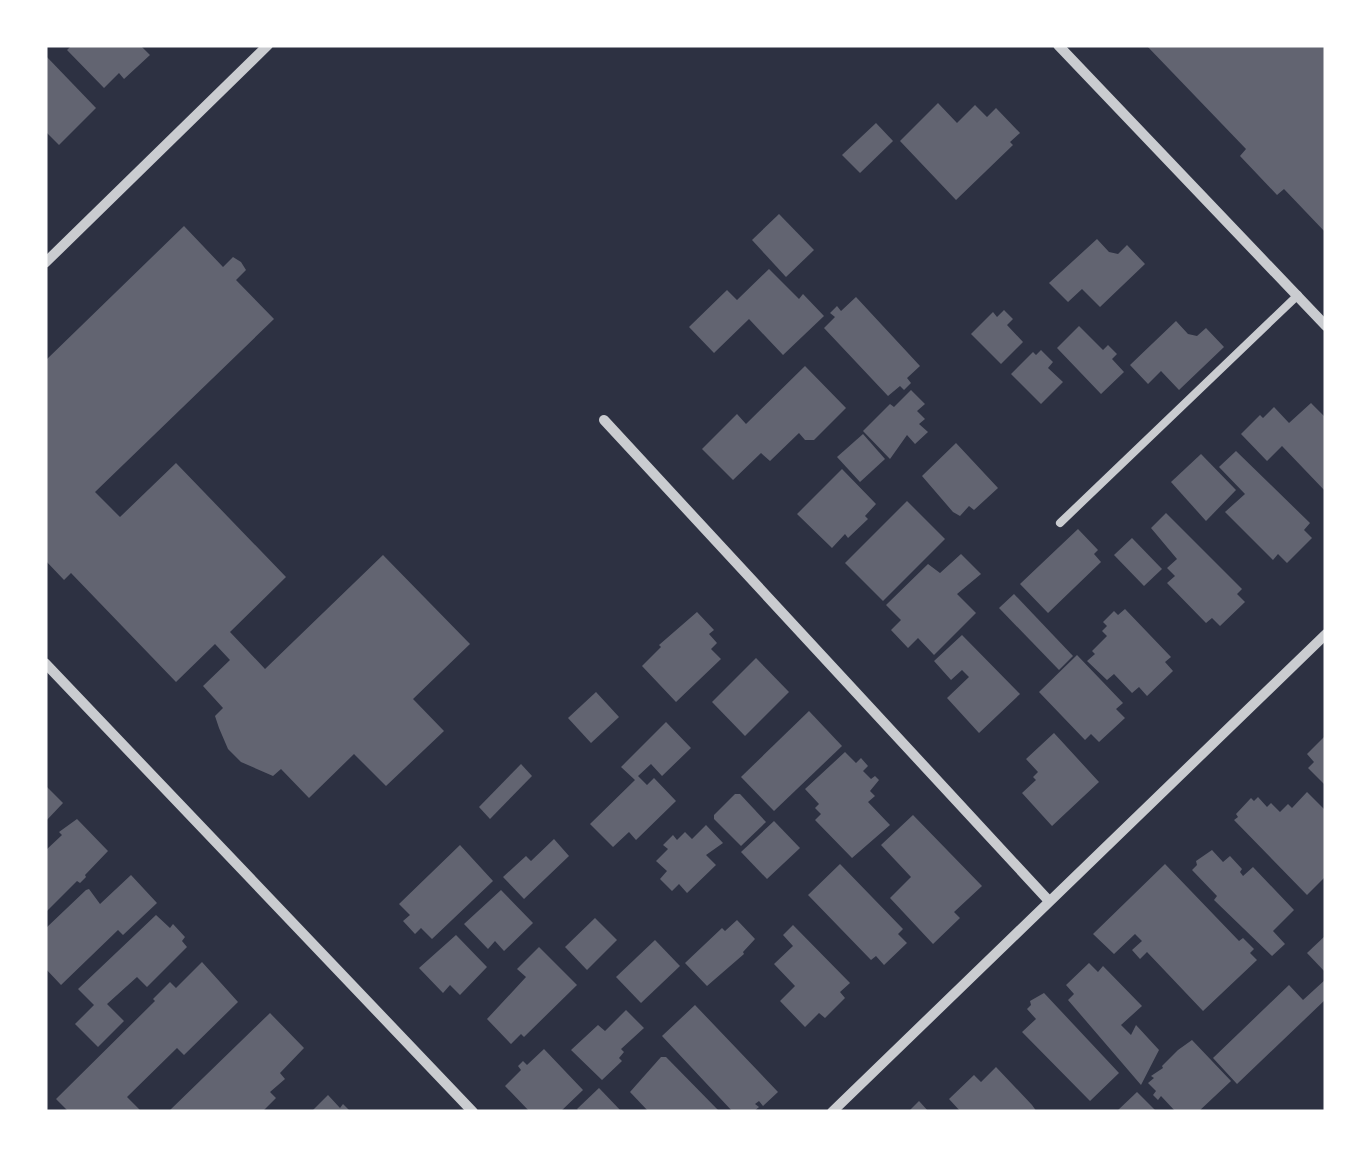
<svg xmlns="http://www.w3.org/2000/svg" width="1371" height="1157" viewBox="0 0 1371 1157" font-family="'PT Sans',sans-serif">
	<rect width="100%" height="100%" fill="#2d3142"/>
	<g fill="#626471">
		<path d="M72 45H140L150 55 124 79 119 73 104 88 67 50Z"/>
		<path d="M1146 45H1326V233L1284 189 1277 195 1240 156 1246 149Z"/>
		<path d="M45 55 96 108 59 145 45 131Z"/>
		<path d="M938 103 957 123 975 105 987 117 996 108 1020 133 1010 142 1013 145 956 200 900 141Z"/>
		<path d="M876 123 893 141 860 173 842 155Z"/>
		<path d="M779 214 814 250 786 277 752 240Z"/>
		<path d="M184 226 223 267 233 257 241 262 246 270 236 280 274 319 95 492 120 517 176 463 286 577 230 632 265 669 383 555 470 644 413 699 444 731 386 786 354 754 309 798 281 769 273 776 241 762 228 749 219 728 215 716 223 708 203 686 230 660 215 644 176 682 71 573 64 580 45 560V361Z"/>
		<path d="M1097 239 1109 252 1118 254 1127 245 1145 264 1100 307 1082 289 1068 302 1049 283Z"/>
		<path d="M769 269 799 299 803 294 824 316 783 355 749 319 714 353 689 327 727 290 737 300Z"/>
		<path d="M856 297 920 366 907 378 911 383 904 390 900 386 888 396 824 328 835 317 830 313 837 306 841 311Z"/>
		<path d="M1004 310 1013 319 1007 325 1023 342 1001 364 971 334 993 312 997 317Z"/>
		<path d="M1176 321 1188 334 1197 336 1206 328 1224 347 1179 390 1161 371 1148 384 1130 365Z"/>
		<path d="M1079 326 1103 350 1108 345 1117 354 1112 359 1124 372 1101 394 1057 348Z"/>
		<path d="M1041 350 1053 362 1048 368 1063 382 1041 404 1011 374 1033 352 1036 355Z"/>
		<path d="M805 366 846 408 814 440H805L799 433 770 461 761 453 733 480 702 449 737 414 746 424Z"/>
		<path d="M911 390 925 404 917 411 925 419 919 424 928 432 915 444 907 435 890 459 863 431 890 404 894 407Z"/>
		<path d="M1311 403 1326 418V492L1282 446 1267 461 1241 434 1260 415 1263 418 1274 407 1289 423Z"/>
		<path d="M863 434 885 459 860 482 837 457Z"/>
		<path d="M956 443 998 488 974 510 969 506 960 516 953 512 922 476Z"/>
		<path d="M1236 451 1310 523 1304 530 1312 538 1287 563 1278 554 1273 560 1225 512 1245 494 1219 467Z"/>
		<path d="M1201 454 1236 490 1206 521 1171 482Z"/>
		<path d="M842 469 876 504 865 516 868 519 848 538 845 534 832 548 797 514Z"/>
		<path d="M907 501 945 539 883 601 845 563Z"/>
		<path d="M1166 513 1242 589 1237 594 1245 602 1220 626 1212 618 1206 623 1167 583 1175 576 1167 568 1177 559 1151 528Z"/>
		<path d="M1078 529 1098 550 1094 554 1101 562 1048 613 1020 584Z"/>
		<path d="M1132 538 1162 569 1144 586 1114 555Z"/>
		<path d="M961 554 981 574 957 594 976 613 934 655 918 638 908 648 891 630 901 620 886 605 928 564 940 573Z"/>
		<path d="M1014 594 1073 656 1059 670 999 608Z"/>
		<path d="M1125 609 1171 657 1165 662 1173 671 1147 696 1139 687 1132 693 1114 674 1107 680 1087 661 1095 654 1092 651 1107 636 1102 631 1107 626 1103 622 1114 611 1118 615Z"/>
		<path d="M697 612 714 630 709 634 717 643 711 649 721 659 676 702 642 666 661 647 659 645Z"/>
		<path d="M962 635 1020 694 979 733 947 698 969 677 962 670 951 680 934 661Z"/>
		<path d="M1077 655 1123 703 1116 709 1125 718 1099 742 1091 734 1085 740 1039 692Z"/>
		<path d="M756 658 789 692 745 736 712 702Z"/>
		<path d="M596 692 619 717 591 743 568 718Z"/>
		<path d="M809 711 842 746 774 811 741 777Z"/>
		<path d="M666 722 691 748 662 776 651 764 638 776 647 785 654 778 676 801 636 840 629 832 613 847 590 824 635 780 621 767Z"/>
		<path d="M1054 733 1099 782 1052 826 1022 793 1036 780 1033 777 1038 772 1026 759Z"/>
		<path d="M1326 735V786L1308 768 1314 762 1307 754Z"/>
		<path d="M845 752 856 763 861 758 868 766 863 771 871 779 875 776 879 780 870 791 875 796 868 802 890 825 852 858 815 820 821 814 815 808 819 804 805 789Z"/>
		<path d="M521 764 532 776 490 819 479 807Z"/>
		<path d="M45 785 63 803 45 822Z"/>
		<path d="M1307 792 1326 811V876L1307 895 1234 820 1238 817 1236 814 1251 798 1254 801 1258 797 1267 807 1271 803 1280 812 1288 804 1292 808Z"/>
		<path d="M735 794H740L766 822 741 846 714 819V815Z"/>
		<path d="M913 815 982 886 954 912 960 918 933 944 890 898 911 877 881 845Z"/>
		<path d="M77 819 108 851 85 875 86 877 80 883 77 881 45 913V851L62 835 59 832Z"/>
		<path d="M774 821 800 848 767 879 741 852Z"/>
		<path d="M706 825 723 843 706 855 716 865 687 893 679 884 672 891 660 879 667 871 656 861 668 849 663 845 673 835 677 840 685 832 692 839Z"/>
		<path d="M554 839 569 856 524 899 503 877 526 856 531 861Z"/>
		<path d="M460 845 493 881 432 939 421 928 415 934 403 921 410 915 399 904Z"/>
		<path d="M1212 850 1223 862 1230 856 1242 869 1240 872 1243 876 1253 867 1294 910 1273 931 1285 944 1272 956 1214 900 1217 896 1192 870 1197 865 1196 861Z"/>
		<path d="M840 864 903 929 898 934 907 943 884 965 876 956 871 960 808 895Z"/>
		<path d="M1165 864 1239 941 1243 938 1254 949 1250 953 1257 960 1203 1011 1147 952 1140 959 1132 950 1142 941 1135 934 1114 954 1093 934Z"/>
		<path d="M131 875 157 903 123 935 118 930 61 985 45 968V929L86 890 89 889 100 904Z"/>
		<path d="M501 890 533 923 504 951 495 941 488 949 464 924Z"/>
		<path d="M156 915 170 928 173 924 185 937 182 941 187 947 147 987 137 977 107 1004 124 1021 98 1047 75 1024 94 1005 78 989Z"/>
		<path d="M595 918 617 940 587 970 565 947Z"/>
		<path d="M737 920 755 939 743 952 744 954 707 986 685 963 722 928 725 931Z"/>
		<path d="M793 925 850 983 840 992 845 998 825 1018 819 1013 805 1027 780 1001 795 986 774 964 793 946 783 935Z"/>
		<path d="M456 935 487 967 460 995 450 985 443 993 419 968Z"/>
		<path d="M1326 935V973L1307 953Z"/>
		<path d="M655 940 680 966 641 1003 616 977Z"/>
		<path d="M539 947 577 985 524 1037 521 1034 511 1044 487 1019 526 977 517 969Z"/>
		<path d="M202 962 238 1002 184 1055 177 1048 127 1097 142 1112H69L56 1099 155 1001 153 999 170 982 176 988Z"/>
		<path d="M1089 963 1098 972 1103 966 1142 1006 1121 1025 1131 1035 1136 1025 1159 1050 1141 1085 1068 1000 1074 994 1066 985Z"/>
		<path d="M1326 979V999L1237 1084 1213 1058 1289 985 1303 1000Z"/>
		<path d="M1044 993 1119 1073 1090 1101 1022 1032 1036 1019 1027 1009 1031 1005 1030 1001Z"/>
		<path d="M695 1005 778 1092 763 1106 759 1101 755 1104 759 1107 753 1112H733L662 1036Z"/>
		<path d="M626 1010 644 1028 621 1049 624 1052 619 1058 622 1061 602 1080 571 1050 598 1025 605 1031Z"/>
		<path d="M270 1013 304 1048 280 1073 285 1079 270 1092 276 1098 262 1112H168Z"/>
		<path d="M1192 1040 1231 1081 1198 1112H1176L1161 1096 1158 1100 1153 1095 1156 1091 1148 1083 1154 1078 1151 1076 1163 1068 1162 1066 1178 1050Z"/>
		<path d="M544 1049 583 1090 560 1112H530L505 1086 521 1070 518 1066 523 1061 527 1065Z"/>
		<path d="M661 1057H666L720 1112H649L630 1092Z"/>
		<path d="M996 1067 1032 1105 1037 1112H961L949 1099 974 1075 981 1082Z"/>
		<path d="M599 1088 622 1112H580L577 1109Z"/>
		<path d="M1137 1092 1157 1112H1116Z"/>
		<path d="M328 1095 340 1108 343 1104 351 1112H311Z"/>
		<path d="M919 1101 929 1112H908Z"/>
	</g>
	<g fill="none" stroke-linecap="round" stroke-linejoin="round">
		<path stroke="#caccd0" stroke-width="8" d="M1060 523 1298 295"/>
		<g stroke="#caccd0" stroke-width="10">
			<path d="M1058 45 1326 326"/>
			<path d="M45 263 268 45"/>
			<path d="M604 420 1049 901"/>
			<path d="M45 663 473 1112"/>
			<path d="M832 1112 1326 634"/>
		</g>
	</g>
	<rect width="1371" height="1157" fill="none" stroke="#ffffff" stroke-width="95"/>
</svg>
